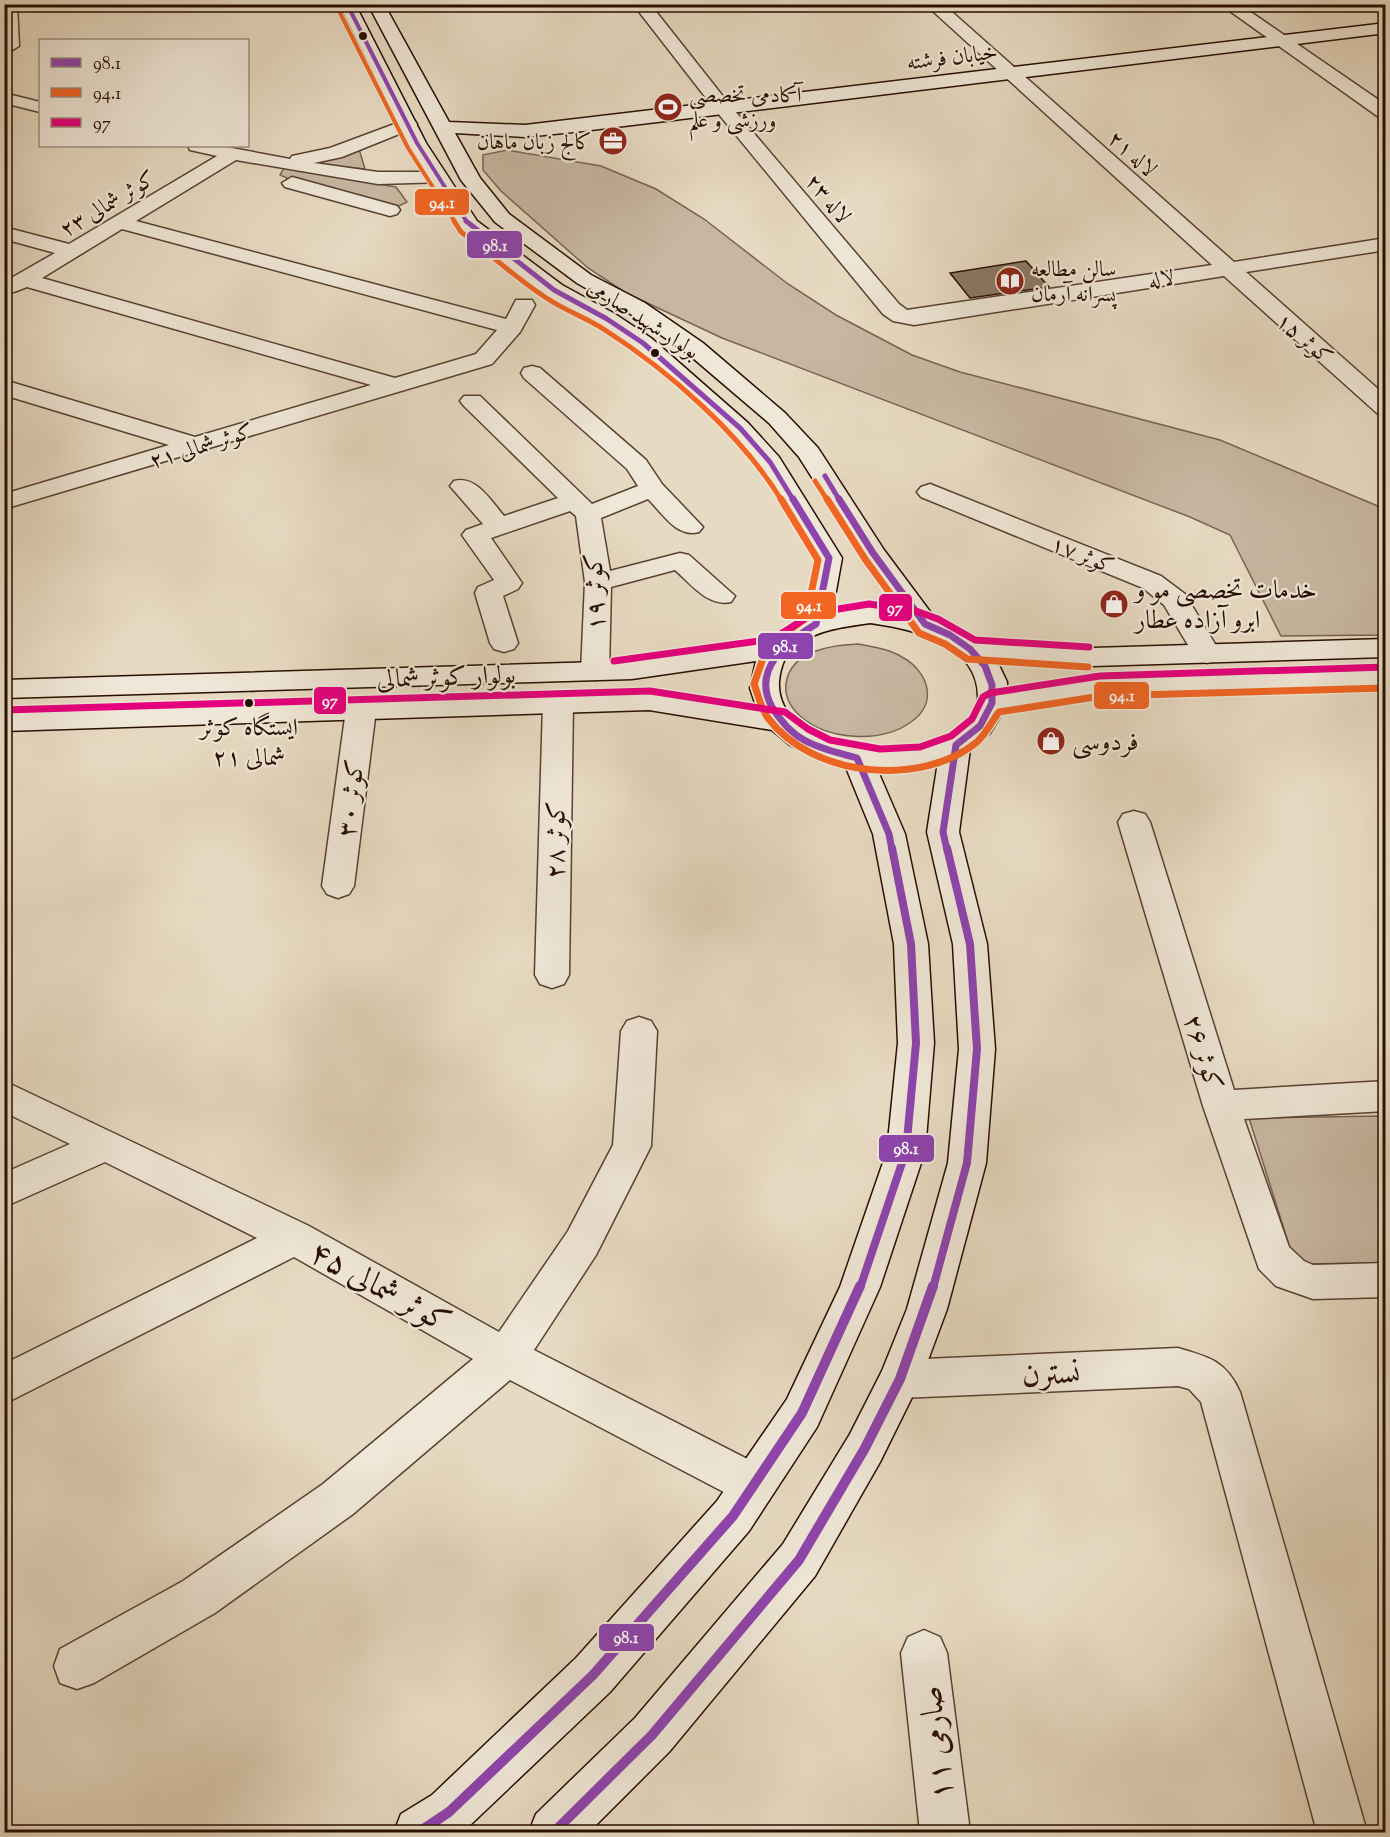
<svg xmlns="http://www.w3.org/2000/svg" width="1390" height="1837" viewBox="0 0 1390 1837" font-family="'Sorts Mill Goudy',Amiri,serif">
	<rect width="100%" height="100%" fill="#e7dac2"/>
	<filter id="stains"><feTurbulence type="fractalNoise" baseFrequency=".00333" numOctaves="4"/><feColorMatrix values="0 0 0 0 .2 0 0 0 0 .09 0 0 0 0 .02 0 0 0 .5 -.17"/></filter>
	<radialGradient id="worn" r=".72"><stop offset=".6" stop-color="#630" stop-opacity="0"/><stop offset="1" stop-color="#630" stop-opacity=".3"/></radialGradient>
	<g fill="#c7b7a1" stroke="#786251" stroke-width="1.5">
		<path d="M359 149 365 169 308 163 331 159Z"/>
		<path d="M507 150 601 166 656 189 704 219 788 284 836 315 912 355 960 372 1220 440 1385 509V635L1281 636 1230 535 1190 517 722 338 626 293 588 268 501 191 483 170V155Z"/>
		<path d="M284 168 396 187 407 202 395 208 300 184 280 175Z"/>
		<path d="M858 644C873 647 889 649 902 657 928 671 939 703 911 722 881 744 827 740 800 716 776 694 784 664 813 652 828 646 843 645 858 644Z"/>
		<path d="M1385 1116V1263L1295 1264 1249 1118Z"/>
	</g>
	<path fill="#8b7865" stroke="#280e01" stroke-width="1.5" d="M1026 261 1049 287 970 298 950 273Z"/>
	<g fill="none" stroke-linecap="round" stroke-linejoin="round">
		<g stroke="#584131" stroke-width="3">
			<g id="street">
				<path d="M4 4H17L19 46 11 51 4 49Z"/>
				<path d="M633 4H650L729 104 899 304 907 310 1212 265 925 4H943L1234 262 1386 238V250L1246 272 1386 396V416L1378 414 1224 276 914 325 893 321 883 314 717 112Z"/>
				<path d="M1220 4H1239L1386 105V119L1380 118Z"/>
				<path d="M4 93 40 102V112L4 103Z"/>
				<path d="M408 119 414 120 417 124 414 128 342 157 314 163 378 172H438L445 174 448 178 445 182 378 184 236 160 136 221 506 319 516 300H532L535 305 520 332 492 364 4 509V494L169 445 4 395V380L195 437 371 385 27 287 14 292 6 291V281L55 253 4 239V227L69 244 217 156 190 150 188 146H221L290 159 292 156 330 148ZM122 229 497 330 476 354 395 378 42 278Z"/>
				<path d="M292 177 397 206 400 210 397 214 390 216 285 187 282 183Z"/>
				<path d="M532 366 540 368 646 460 662 484 703 527 699 532C677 538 663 514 648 499L601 518 610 571 680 553 689 555 735 596 731 602C708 607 691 584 675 570L611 587 609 671 605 677 595 680 585 677 581 671 585 582 576 516 570 511 491 538 522 583 518 589 503 596 518 643 514 649 504 652 494 649 490 643 475 593 478 587 494 580 462 535 466 530 483 524 450 486 454 481C476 475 491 501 504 516L558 498 464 406 460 401 464 396H480L592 504 638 486 627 469 524 378 521 373 524 368Z"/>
				<path d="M930 484 1161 576 1185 594 1221 654 1217 660 1207 663 1197 660 1164 605 1143 588 921 497 917 492 921 487Z"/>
				<path d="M558 695 568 697 573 704 569 975 564 984 552 988 540 984 535 975 543 704 548 697Z"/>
				<path d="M361 701 371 703 376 710 354 886 349 894 338 898 327 894 322 886 346 710 351 703Z"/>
				<path d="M1134 811 1145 814 1150 822 1234 1090 1386 1081V1111L1244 1119 1289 1247 1304 1261 1313 1265 1386 1263V1297L1313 1299 1276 1286 1259 1269 1203 1106 1118 822 1123 814Z"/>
				<path d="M639 1017 651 1021 657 1031 651 1146 596 1255 534 1350 769 1470 776 1485 769 1500 754 1506 739 1500 510 1380 353 1514 215 1613 94 1683 77 1689 60 1683 54 1666 60 1649 183 1581 323 1484 473 1359 294 1257 4 1404V1364L257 1238 105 1162 4 1207V1173L70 1144 4 1112V1081L309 1226 499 1332 568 1231 613 1145 621 1031 627 1021Z"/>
				<path d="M1178 1348C1209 1357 1226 1361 1240 1392L1367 1832H1317L1201 1402 1189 1389 1178 1386 900 1398 885 1392 879 1379 885 1366 900 1360Z"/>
				<path d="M924 1630 940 1637 947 1653 970 1832H920L901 1653 908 1637Z"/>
			</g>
		</g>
		<g stroke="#280e01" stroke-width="3">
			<path id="secondary" d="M339 4H355L426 143 477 221 562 285 615 314 651 338 748 423 779 457 842 558 832 613 870 607 902 612 860 553 799 457 769 423 687 353 629 313 577 283 495 222 461 180 368 4H384L449 122 525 125 1386 23V33L583 131 525 137 455 133 480 178 509 214 591 275 645 303 703 343 785 413 818 448 884 550 937 621 976 641 1093 648 1386 639V657L1093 666 996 659 1007 682V691L1100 677 1386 668V686L1100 695 1004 710 990 733 970 749 959 832 987 944 995 1049 986 1163 947 1309 921 1379 880 1462 815 1576 669 1752 589 1832H529L536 1814 635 1718 783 1544 850 1434 882 1371 907 1309 948 1163 959 1049 953 944 927 832 938 762 920 766 877 769 905 834 928 944 934 1043 925 1151 880 1287 817 1427 749 1531 610 1692 466 1829 462 1832H394L401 1814 432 1795 576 1658 717 1501 787 1399 840 1287 887 1151 898 1043 894 944 873 834 845 765 811 756 790 745 772 730 649 710 4 731V711L649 692 757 709 750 688 756 661 632 679 4 698V680L632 661 769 642 782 630 803 621 816 558 760 466 732 433 635 348 599 324 546 295 462 229 408 143ZM870 623C914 629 979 644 978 698 977 720 954 734 936 742 921 748 903 749 887 749 847 749 776 733 779 681 780 671 783 659 790 652 810 630 843 627 870 623Z"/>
		</g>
		<use href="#street" fill="#efe7d7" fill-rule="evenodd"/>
		<use href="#secondary" fill="#efe7d7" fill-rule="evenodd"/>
		<g stroke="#efe7d7" stroke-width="6">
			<path id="bus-1-far4" d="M347 4 417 143 467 222"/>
		</g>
		<g stroke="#efe7d7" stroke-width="8">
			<g id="bus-1-far3">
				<path d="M466 221 554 290 607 319 643 343 740 428 770 462 794 501"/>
				<path d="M825 476 840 501"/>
			</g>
		</g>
		<g stroke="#efe7d7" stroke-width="10">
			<g id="bus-1-far2">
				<path d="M793 499 829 558 816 624C787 642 751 669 772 707 780 720 791 733 804 740 820 749 839 753 857 758L889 834 892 850"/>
				<path d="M839 499 873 553 925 624 950 635 970 649 985 666 992 685V703L980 726 956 745 943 832 947 850"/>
			</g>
		</g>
		<g stroke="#efe7d7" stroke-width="13">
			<g id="bus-1-far1">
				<path d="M860 1288 906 1151 916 1043 911 944 892 848"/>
				<path d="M933 1288 967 1163 977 1049 970 944 947 848"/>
			</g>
		</g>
		<g stroke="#efe7d7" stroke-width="15">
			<g id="bus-1">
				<path d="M419 1832 449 1812 593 1675 733 1516 802 1413 860 1286"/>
				<path d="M554 1832 652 1735 799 1560 865 1448 900 1379 933 1286"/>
			</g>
		</g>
		<g stroke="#efe7d7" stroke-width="6">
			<path id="bus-2-far2" d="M338 9 408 148 455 222"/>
		</g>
		<g stroke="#efe7d7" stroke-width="8">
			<g id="bus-2-far1">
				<path d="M454 221 461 232C490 254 518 280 548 299 566 311 587 318 605 330 669 371 742 435 782 501"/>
				<path d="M815 481 828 501"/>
			</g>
		</g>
		<g stroke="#efe7d7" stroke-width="10">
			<g id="bus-2">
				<path d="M781 499 818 560 806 618 767 647 754 684C758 694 761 709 768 718 812 777 921 788 977 742 986 734 992 721 999 712L1101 696 1386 688"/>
				<path d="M827 499 865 559 919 633 945 644 967 659 1088 667"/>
			</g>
		</g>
		<g stroke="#efe7d7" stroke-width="10">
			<g id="bus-3">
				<path d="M614 661 773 639 806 618 826 611 869 604 913 610 938 619 975 640 1089 647"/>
				<path d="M4 710 650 691 785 712 808 729 830 740 880 749 920 747 951 736 972 719 983 697 990 693 1100 676 1386 667"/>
			</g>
		</g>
		<use href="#bus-1-far4" stroke="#8e44ad" stroke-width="4"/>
		<use href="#bus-1-far3" stroke="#8e44ad" stroke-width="5"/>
		<use href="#bus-1-far2" stroke="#8e44ad" stroke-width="7"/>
		<use href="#bus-1-far1" stroke="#8e44ad" stroke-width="8"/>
		<use href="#bus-1" stroke="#8e44ad" stroke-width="10"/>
		<use href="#bus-2-far2" stroke="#f26522" stroke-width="4"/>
		<use href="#bus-2-far1" stroke="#f26522" stroke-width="5"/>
		<use href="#bus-2" stroke="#f26522" stroke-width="7"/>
		<use href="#bus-3" stroke="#e5007d" stroke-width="7"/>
	</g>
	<defs>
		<g id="stadium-disc" transform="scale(1.5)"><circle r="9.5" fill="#8f2418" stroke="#efe7d7"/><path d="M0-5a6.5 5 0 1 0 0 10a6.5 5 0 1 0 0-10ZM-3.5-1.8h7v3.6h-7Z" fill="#fff"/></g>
		<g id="office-disc" transform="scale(1.5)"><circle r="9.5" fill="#8f2418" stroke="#efe7d7"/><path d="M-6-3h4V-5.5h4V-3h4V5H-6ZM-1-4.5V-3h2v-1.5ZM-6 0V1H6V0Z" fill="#fff"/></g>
		<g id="library-disc" transform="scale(1.5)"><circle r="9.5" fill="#8f2418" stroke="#efe7d7"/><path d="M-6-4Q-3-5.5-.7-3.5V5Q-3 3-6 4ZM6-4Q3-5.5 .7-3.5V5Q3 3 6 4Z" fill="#fff"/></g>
		<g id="shop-disc" transform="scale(1.5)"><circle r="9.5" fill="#8f2418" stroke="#efe7d7"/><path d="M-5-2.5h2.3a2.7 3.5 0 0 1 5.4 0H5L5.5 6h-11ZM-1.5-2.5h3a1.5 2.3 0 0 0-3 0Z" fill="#fff"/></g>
	</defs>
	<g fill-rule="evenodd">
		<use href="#stadium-disc" x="668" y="107"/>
		<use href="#office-disc" x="613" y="141"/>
		<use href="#library-disc" x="1010" y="281"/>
		<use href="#shop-disc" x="1114" y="604"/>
		<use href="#shop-disc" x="1051" y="741"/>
	</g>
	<g fill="#280e01" stroke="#efe7d7" stroke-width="2">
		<circle cx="363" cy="36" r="5"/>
		<circle cx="655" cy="353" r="5"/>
		<circle cx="249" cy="703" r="5"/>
	</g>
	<g text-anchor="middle" stroke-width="4.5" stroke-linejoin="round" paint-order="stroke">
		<g font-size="22" fill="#280e01" stroke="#efe7d7">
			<text transform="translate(952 56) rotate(-7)" y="8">خیابان فرشته</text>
			<text transform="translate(1133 153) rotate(42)" y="8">لاله ۲۱</text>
			<text transform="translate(829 198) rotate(50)" y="8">لاله ۲۳</text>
			<text transform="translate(107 203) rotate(-31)" y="8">کوثر شمالی ۲۳</text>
			<text transform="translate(1161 278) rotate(-9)" y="8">لاله</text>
			<text transform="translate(644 318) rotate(33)" y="8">بولوار شهید صارمی</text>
			<text transform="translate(1305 338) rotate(41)" y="8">کوثر ۱۵</text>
			<text transform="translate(201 445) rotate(-17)" y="8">کوثر شمالی ۲۱</text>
			<text transform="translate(1083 554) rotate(22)" y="8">کوثر ۱۷</text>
		</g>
		<g font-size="22" fill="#280e01" stroke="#efe7d7" text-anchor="start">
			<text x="689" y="102">آکادمی تخصصی<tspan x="689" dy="25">ورزشی و علم</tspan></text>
			<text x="592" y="149" text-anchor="end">کالج زبان ماهان</text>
			<text x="1031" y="276">سالن مطالعه<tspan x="1031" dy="25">پسرانه آرمان</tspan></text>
		</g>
		<g font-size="24" fill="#280e01" stroke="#efe7d7">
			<text x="249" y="735">ایستگاه کوثر<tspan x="249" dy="30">شمالی ۲۱</tspan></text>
		</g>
		<g font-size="26" fill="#280e01" stroke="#efe7d7" text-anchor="start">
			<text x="1135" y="598">خدمات تخصصی مو و<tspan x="1135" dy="30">ابرو آزاده عطار</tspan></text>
			<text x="1072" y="750">فردوسی</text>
		</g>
		<g font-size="26" fill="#280e01" stroke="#efe7d7">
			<text transform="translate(594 592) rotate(-92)" y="9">کوثر ۱۹</text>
			<text transform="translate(446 676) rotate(-2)" y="9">بولوار کوثر شمالی</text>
			<text transform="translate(350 798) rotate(-83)" y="9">کوثر ۳۰</text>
			<text transform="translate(555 840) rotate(-89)" y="9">کوثر ۲۸</text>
			<text transform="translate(1204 1052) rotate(73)" y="9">کوثر ۲۶</text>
		</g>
		<g font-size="32" fill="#280e01" stroke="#efe7d7">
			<text transform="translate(381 1286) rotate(29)" y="11">کوثر شمالی ۴۵</text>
			<text transform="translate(1051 1373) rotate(-3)" y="11">نسترن</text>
			<text transform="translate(935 1743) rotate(-96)" y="11">صارمی ۱۱</text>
		</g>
	</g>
	<g stroke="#efe7d7" stroke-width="2">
		<rect x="414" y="188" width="56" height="28" rx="6" fill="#f26522"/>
		<rect x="466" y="230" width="57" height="29" rx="6" fill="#8e44ad"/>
		<rect x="780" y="591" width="57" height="29" rx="6" fill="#f26522"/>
		<rect x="878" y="593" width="35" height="29" rx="6" fill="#e5007d"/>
		<rect x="757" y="632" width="57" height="28" rx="6" fill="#8e44ad"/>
		<rect x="1093" y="681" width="57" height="29" rx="6" fill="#f26522"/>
		<rect x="313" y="686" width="34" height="29" rx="6" fill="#e5007d"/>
		<rect x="878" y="1134" width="57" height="29" rx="6" fill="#8e44ad"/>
		<rect x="598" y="1623" width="57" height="29" rx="6" fill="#8e44ad"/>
	</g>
	<g font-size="16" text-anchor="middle" font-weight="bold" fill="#fff">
		<text x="442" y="208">94.1</text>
		<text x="495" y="251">98.1</text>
		<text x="809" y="611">94.1</text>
		<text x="895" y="613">97</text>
		<text x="785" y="652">98.1</text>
		<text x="1122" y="701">94.1</text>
		<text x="330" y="706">97</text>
		<text x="906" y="1154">98.1</text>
		<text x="626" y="1643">98.1</text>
	</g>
	<rect width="1390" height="1837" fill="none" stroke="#e7dac2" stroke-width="24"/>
	<rect x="6" y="6" width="1378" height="1825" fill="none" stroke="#280e01" stroke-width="3"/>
	<rect x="12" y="12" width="1366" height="1813" fill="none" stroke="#280e01" stroke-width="1.5"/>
	<rect x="39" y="39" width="210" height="108" fill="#efe7d7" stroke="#9f9081" stroke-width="1.5"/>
	<rect x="51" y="58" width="30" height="9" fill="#8e44ad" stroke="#9f9081" stroke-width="1.5"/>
	<text x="93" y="69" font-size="18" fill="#280e01">98.1</text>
	<rect x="51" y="88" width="30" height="9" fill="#f26522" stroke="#9f9081" stroke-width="1.5"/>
	<text x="93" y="99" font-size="18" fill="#280e01">94.1</text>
	<rect x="51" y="118" width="30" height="9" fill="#e5007d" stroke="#9f9081" stroke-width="1.5"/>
	<text x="93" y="129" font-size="18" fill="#280e01">97</text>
	<rect width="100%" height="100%" filter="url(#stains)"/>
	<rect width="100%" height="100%" fill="url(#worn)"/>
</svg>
